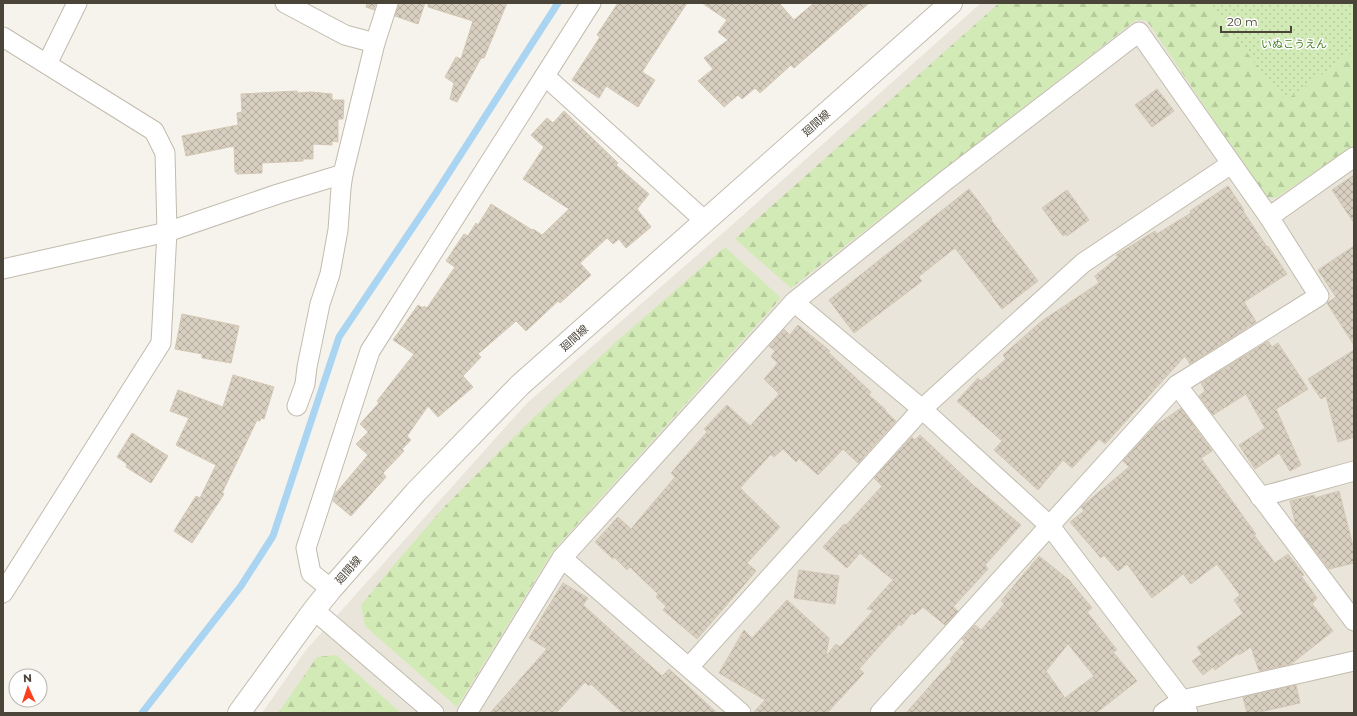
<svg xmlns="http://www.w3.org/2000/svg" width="1357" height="716" viewBox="0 0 1357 716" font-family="Montserrat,'Noto Sans JP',sans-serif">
	<defs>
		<pattern id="forest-firs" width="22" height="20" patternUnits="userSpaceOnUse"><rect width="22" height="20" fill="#d2eab5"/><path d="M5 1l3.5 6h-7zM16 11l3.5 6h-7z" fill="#b6ca9c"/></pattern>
		<pattern id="park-dots" width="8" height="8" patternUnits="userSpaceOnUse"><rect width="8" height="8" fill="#d2eab5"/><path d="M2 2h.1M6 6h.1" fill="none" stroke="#b6ca9c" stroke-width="1.8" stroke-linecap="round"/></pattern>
		<pattern id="building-cross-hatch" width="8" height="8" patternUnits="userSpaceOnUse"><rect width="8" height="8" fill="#d8cfc1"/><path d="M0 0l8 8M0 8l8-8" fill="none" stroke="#b1aa9e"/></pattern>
	</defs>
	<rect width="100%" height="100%" fill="#f6f3ec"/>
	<path fill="#eae5da" d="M981 3H1354V713H262L306 650 527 403 732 225Z"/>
	<g fill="url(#forest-firs)">
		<path d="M999 3H1354V145L1276 198 1266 197 1147 21 1136 20 791 288 735 239Z"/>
		<path d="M725 247 781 298 553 551 457 707 365 626 361 605 393 566 444 507 532 419 616 342Z"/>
		<path d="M336 655 401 713H278L317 657Z"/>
	</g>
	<path fill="url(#park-dots)" d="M1208 3H1354V51L1285 101Z"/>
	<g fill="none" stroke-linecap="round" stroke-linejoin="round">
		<path stroke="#a9d4f2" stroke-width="7" d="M142 713 241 586 273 536 339 337 436 193 558 3"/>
	</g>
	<g fill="url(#building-cross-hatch)" stroke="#d3c7b4" fill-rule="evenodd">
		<path d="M367 3H376L374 10 366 7Z"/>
		<path d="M399 3H425L418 24 395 16Z"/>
		<path d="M428 3H507L484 58H481L457 102 450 99 454 83 445 77 456 57 461 59 473 21 428 7Z"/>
		<path d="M618 3H687L642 72 655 80 638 107 606 86 599 98 572 80 600 37 597 35Z"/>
		<path d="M702 3H779L794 20 814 3H869L794 68 791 65 760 93 755 88 742 99 738 95 724 107 698 81 713 69 704 58 728 40 718 32 727 20Z"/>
		<path d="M1157 89 1174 111 1152 127 1135 105Z"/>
		<path d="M297 91 298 93 311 92 332 94V100H344L343 119H338V142L332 141V145L313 144V159H303V161L262 163V173L237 174V172H235L234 146 186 156 182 136 238 125 237 113 242 112 241 94Z"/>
		<path d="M564 111 618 163 616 165 649 194 637 209 651 227 626 248 619 239 613 244 607 238 580 263 591 275 560 303 558 301 526 331 516 321 478 354 481 357 463 376 473 387 438 417 428 406 407 436 411 440 402 449 404 451 383 473 386 477 351 516 333 501 336 493 368 455 356 444 368 432 360 424 379 403 377 401 414 354 393 340 418 305 423 308 424 306 427 308 455 267 446 261 464 234 468 236 476 223 478 225 491 204 532 230 533 229 542 235 569 209 523 179 544 147 531 135 547 118 553 123Z"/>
		<path d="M1354 175V223L1332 190Z"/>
		<path d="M1228 186 1244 210 1243 211 1267 247 1268 246 1287 274 1244 302 1256 322 1190 364 1185 356 1105 444 1099 439 1072 468 1063 460 1038 490 994 450 1002 441 957 401 978 378 981 381 1006 359 1003 355 1043 320 1099 283 1095 276 1118 257 1116 255 1155 231 1157 234 1191 213 1190 211Z"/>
		<path d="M969 189 992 219 991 220 1038 281 1002 309 955 248 918 277 922 281 854 333 829 300Z"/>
		<path d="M1067 190 1089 220 1067 236 1066 234 1063 236 1042 208Z"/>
		<path d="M1354 246V345L1327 303 1336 297 1318 270Z"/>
		<path d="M182 314 239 326 231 363 202 358V354L175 349Z"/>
		<path d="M798 325 830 351 828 352 871 392 869 395 886 410 885 411 896 421 858 463 843 449 818 475 799 458 796 462 783 449 774 457 771 454 740 488 780 527 747 563 756 571 697 639 663 610 666 606 656 597 658 594 630 567 627 570 614 557 613 559 595 542 618 517 631 529 675 477 671 473 707 432 704 429 727 405 750 426 779 394 764 379 778 363 771 357 775 351 769 346 784 329 790 335Z"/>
		<path d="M1268 341 1272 347 1278 343 1308 389 1276 409 1301 465 1290 471 1279 453 1255 469 1239 445 1265 428 1246 394 1213 415 1199 396 1205 391 1201 383Z"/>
		<path d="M1354 350V437L1338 442 1326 396 1321 399 1308 379Z"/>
		<path d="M233 375 274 387 264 419 261 418 260 421 257 420 222 493 224 494 192 543 174 531 196 496 200 498 216 465 176 445 189 418 170 411 178 390 223 407Z"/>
		<path d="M1181 408 1212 451 1201 458 1256 534 1254 535 1275 563 1288 554 1304 575 1301 576 1317 598 1312 604 1333 631 1291 664 1259 671 1251 647 1239 655 1238 653 1215 670 1213 667 1203 675 1192 661 1202 654 1197 647 1243 613 1234 600 1240 595 1217 564 1191 584 1183 574 1152 598 1127 564 1118 571 1104 555 1101 558 1070 522 1084 511 1081 507 1129 467 1123 461 1155 426Z"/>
		<path d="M132 433 168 456 151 483 126 467 127 464 117 457Z"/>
		<path d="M920 435 973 485 1021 525 985 565 988 569 953 607 958 611 945 625 923 607 914 615 912 613 901 626 899 624 859 669 864 673 827 713H753L765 700 719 673 744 630 752 638 787 600 829 638 826 656 836 644 840 647 874 610 867 609 893 580 860 553 847 568 823 547 844 524 846 525 882 486 874 478 912 437 915 440Z"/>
		<path d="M1339 491 1354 550V563L1329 569 1296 526 1290 501 1314 495 1315 498Z"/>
		<path d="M1039 556 1069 580 1092 608 1087 612 1117 650 1113 652 1137 681 1096 713H906L952 661 950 659 965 642 962 639 975 625 981 630 1004 604 1001 601ZM1068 644 1094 676 1065 698 1046 671Z"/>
		<path d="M799 570 839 576 835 604 794 598Z"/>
		<path d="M563 583 588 598 583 605 662 676 669 669 717 713H623L591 684 589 686 585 682 556 713H490L547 649 529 638Z"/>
		<path d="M1296 685 1300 703 1255 713H1247L1243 697Z"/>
	</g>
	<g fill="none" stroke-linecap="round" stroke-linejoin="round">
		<g stroke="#c2bbae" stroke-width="21">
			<g id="minor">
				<path d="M285 3 345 35 375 43"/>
				<path d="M3 37 154 131 165 153 167 232 161 343 3 593"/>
				<path d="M47 64 77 3"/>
				<path d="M545 76 705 221"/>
				<path d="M1269 217 1354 157"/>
				<path d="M3 269 167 232 278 194 343 174 375 43 388 3"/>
				<path d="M794 302 922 409 1050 526 1182 700 1188 713"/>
				<path d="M1177 385 1354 621"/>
				<path d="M297 406 305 384 307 367 320 304 330 274 338 230 341 188 343 174"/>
				<path d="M1260 497 1354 471"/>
				<path d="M562 558 741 713"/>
				<path d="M331 589 311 573 306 548 370 351 591 3"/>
				<path d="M314 610 434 713"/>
				<path d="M689 667 922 409 1083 263 1231 164"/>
				<path d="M467 713 562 558 794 302 945 181 1139 32 1269 217 1319 296 1177 385 880 713"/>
				<path d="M1163 713 1182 700 1354 661"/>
			</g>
		</g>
		<g stroke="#c2bbae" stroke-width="24">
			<path id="tertiary" d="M239 713 314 610 331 589 416 492 520 385 951 3"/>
		</g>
		<use href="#minor" stroke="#fff" stroke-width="19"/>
		<use href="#tertiary" stroke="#fff" stroke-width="22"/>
	</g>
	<g text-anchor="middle" stroke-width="3" stroke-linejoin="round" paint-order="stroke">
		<g font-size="11" fill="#4a7f2a" stroke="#fff">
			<text x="1294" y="48">いぬこうえん</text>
		</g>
		<g font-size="11" fill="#4b4439" stroke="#fff">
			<text transform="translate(816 123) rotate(-42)" y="4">廻間線</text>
			<text transform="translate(574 338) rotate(-42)" y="4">廻間線</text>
			<text transform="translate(348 570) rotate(-49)" y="4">廻間線</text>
		</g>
	</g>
	<rect width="1357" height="716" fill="none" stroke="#4b4439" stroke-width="8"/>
	<g transform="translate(28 688) rotate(357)"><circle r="19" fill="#ffffff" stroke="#b7b4b0"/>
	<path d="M0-3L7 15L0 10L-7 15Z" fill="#fc3f1d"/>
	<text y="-6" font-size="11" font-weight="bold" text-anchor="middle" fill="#4b4439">N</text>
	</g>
	<path d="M1221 26v6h70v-6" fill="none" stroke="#4b4439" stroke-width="2"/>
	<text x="1227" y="26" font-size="12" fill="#4b4439" stroke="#ffffff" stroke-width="3" paint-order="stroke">20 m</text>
</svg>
